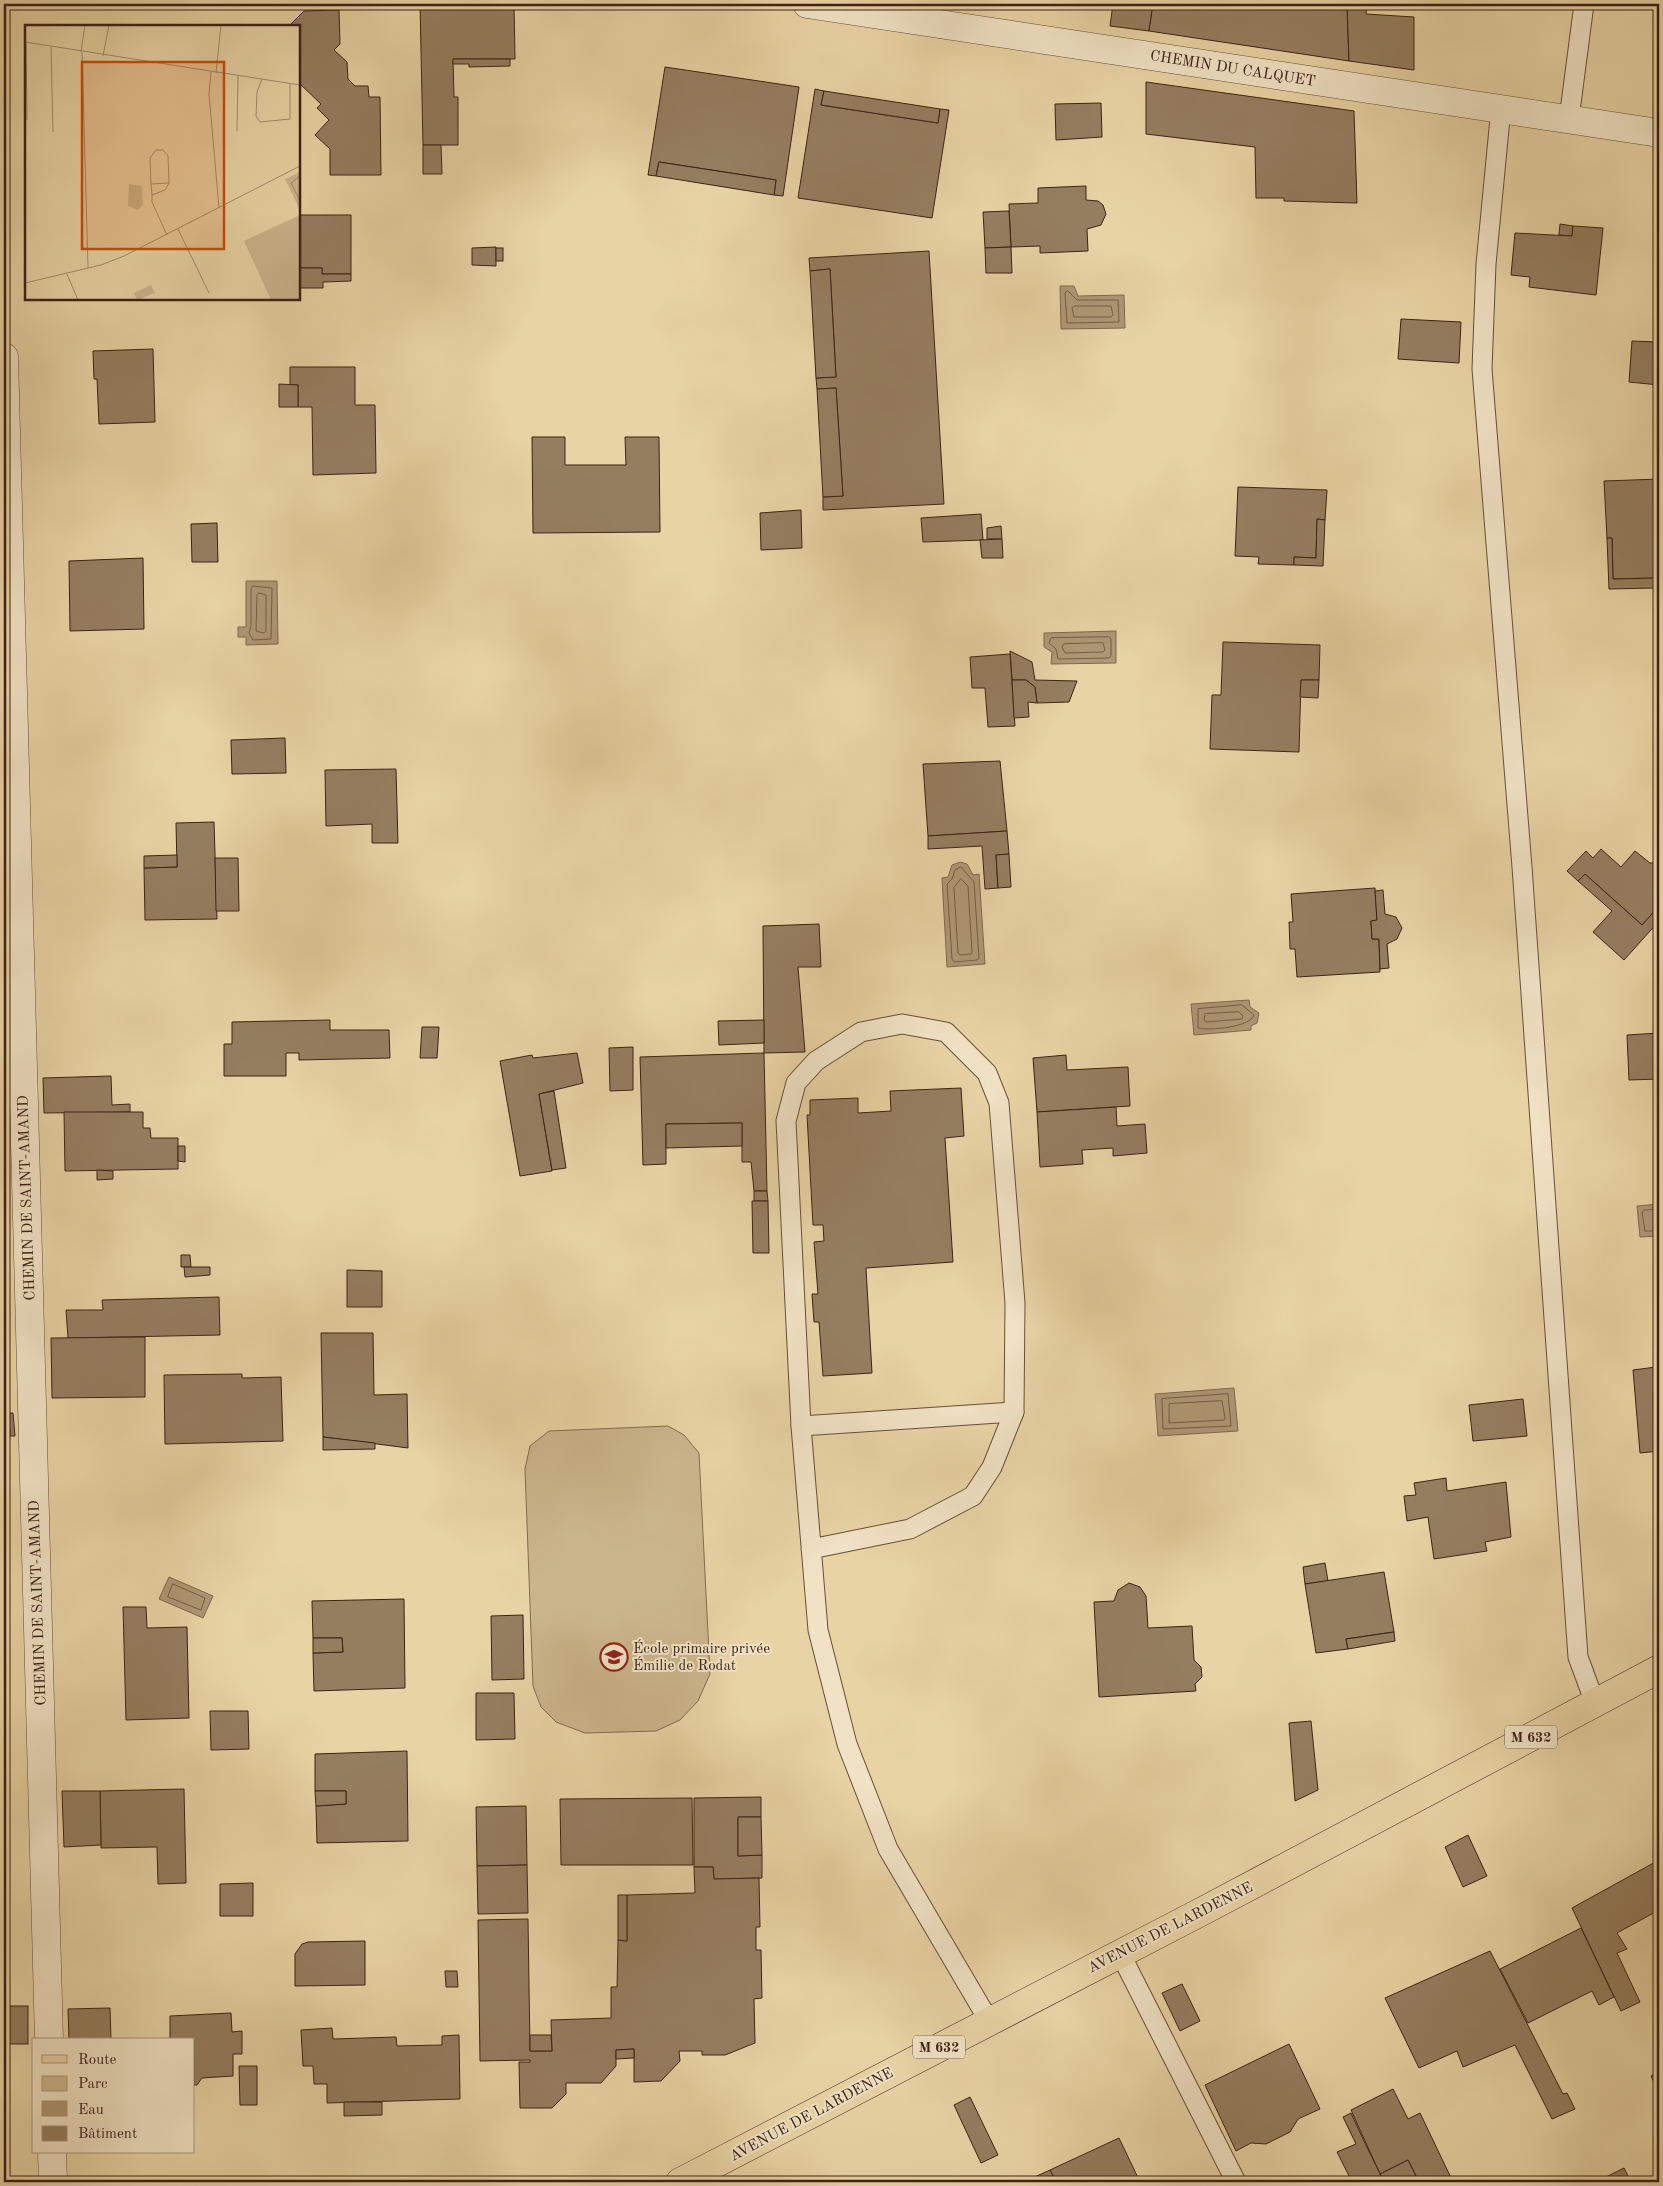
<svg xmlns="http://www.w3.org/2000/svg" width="1663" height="2186" viewBox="0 0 1663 2186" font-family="'Old Standard TT',serif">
	<rect width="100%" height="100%" fill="#e8d3a4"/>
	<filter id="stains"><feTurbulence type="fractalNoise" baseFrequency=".004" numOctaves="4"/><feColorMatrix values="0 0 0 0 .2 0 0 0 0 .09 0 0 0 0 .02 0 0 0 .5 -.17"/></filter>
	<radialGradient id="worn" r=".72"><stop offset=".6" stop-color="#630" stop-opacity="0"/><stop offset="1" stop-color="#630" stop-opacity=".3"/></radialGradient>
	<path fill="#cbb58c" stroke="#846c52" d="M668 1426 684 1435 699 1453 710 1674 698 1701 680 1720 656 1731 585 1733 556 1722 541 1707 533 1686 525 1469 530 1446 549 1431Z"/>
	<g fill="#ae9774" stroke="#80684f">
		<path d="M1060 286H1074L1078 296 1124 295 1125 328 1061 329Z"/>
		<path d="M246 581H277L278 644 246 645V637H238V627H246Z"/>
		<path d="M1116 631V663L1051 664 1052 652 1044 647V633Z"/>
		<path d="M960 862 967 864 973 875 979 874 985 964 947 967 942 878 948 877 952 865Z"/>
		<path d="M1249 1000 1250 1007 1259 1013 1257 1023 1251 1026V1030L1194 1035 1191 1004Z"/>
		<path d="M1659 1204V1236L1640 1237 1637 1206Z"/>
		<path d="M1234 1388 1238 1431 1158 1436 1155 1394Z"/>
		<path d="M169 1577 213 1596 203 1618 159 1599Z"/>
	</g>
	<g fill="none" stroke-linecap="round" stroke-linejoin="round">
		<g stroke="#755c46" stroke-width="1">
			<path d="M1068 291 1077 300H1118L1119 322 1067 323 1065 293Z"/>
			<path d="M1075 306H1111L1113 315 1111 317H1074L1072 308Z"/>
			<path d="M253 586 272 588 271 639 253 640 249 633 251 626V589Z"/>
			<path d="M259 593 266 595V631L264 633 256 631 257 595Z"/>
			<path d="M1109 637 1111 639V656L1109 658 1058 659 1056 649 1049 643 1051 638Z"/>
			<path d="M1103 643 1105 650 1103 652 1065 653 1062 647 1064 644Z"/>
			<path d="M961 867 974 882 979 958 977 960 954 962 952 959 947 884 952 879 955 870Z"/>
			<path d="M961 879 968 886 972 952 971 954 960 955 958 953 954 888Z"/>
			<path d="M1242 1005 1254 1015C1251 1027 1209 1031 1198 1028V1009Z"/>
			<path d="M1239 1012 1243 1016 1242 1019 1206 1022 1204 1020 1205 1014Z"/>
			<path d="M1659 1209 1644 1210 1642 1213 1645 1231H1659"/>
			<path d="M1228 1394 1231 1426 1163 1429 1162 1399Z"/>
			<path d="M1222 1401 1225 1418 1224 1420 1169 1423V1404Z"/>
			<path d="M173 1584 205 1598 201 1610 168 1597Z"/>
		</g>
	</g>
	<g fill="#957e60" stroke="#3c2217">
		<path d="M420 4H514L515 59H453L454 97H458V145H423Z"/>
		<path d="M1113 4H1153L1149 31 1110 26Z"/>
		<path d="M1153 4H1347L1349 61 1149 31Z"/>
		<path d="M1347 4H1367L1366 14 1414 17V70L1349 61Z"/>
		<path d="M339 10 340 44 334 50 347 62 348 79 355 86H368L369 97H380L381 175H330V149L315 135 329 120 317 108 321 104 299 83V26H289L304 11Z"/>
		<path d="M453 59H510V66L469 67V64H453Z"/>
		<path d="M665 67 799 87 783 196 774 195 776 180 659 162 656 176 648 175Z"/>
		<path d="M1146 82 1354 111 1357 203 1284 201V198H1256L1255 147 1146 134Z"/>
		<path d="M815 89 824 91 821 105 938 123 940 109 949 110 932 218 798 198Z"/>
		<path d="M824 91 940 109 938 123 821 105Z"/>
		<path d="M1101 103 1102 137 1056 140 1055 104Z"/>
		<path d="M423 145H441L442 174H423Z"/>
		<path d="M659 162 776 180 774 195 656 176Z"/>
		<path d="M1086 186V200L1098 201 1103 205 1106 214 1101 225 1087 229 1088 251 1040 253V246L1011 247 1009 204 1038 203V188Z"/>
		<path d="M299 199 300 215H351V274H322V268H299Z"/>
		<path d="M1009 211 1011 247 985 248 983 212Z"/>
		<path d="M1560 224 1573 226 1572 236 1559 235Z"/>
		<path d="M1573 226 1603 228 1596 295 1529 287 1530 277 1511 275 1515 233 1572 236Z"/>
		<path d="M496 247V266L472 265V248Z"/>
		<path d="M1011 247 1012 273H986L985 248Z"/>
		<rect x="496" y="248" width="7" height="13"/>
		<path d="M929 251 944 504 823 510V497L843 496 836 388 817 389 816 378 836 377 830 269 810 271 809 258Z"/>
		<path d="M299 268H322V274H351V281L323 282V288H299Z"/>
		<path d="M830 269 836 377 816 378 810 271Z"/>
		<path d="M1401 319 1461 322 1459 363 1398 359Z"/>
		<path d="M1632 341 1659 342V385L1629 382Z"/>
		<path d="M153 349 155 422 99 424 97 379H94L93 351Z"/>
		<path d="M290 367H355V405H375L376 473 313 475 312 407H298V385H290Z"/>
		<path d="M279 384 298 385V407H279Z"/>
		<path d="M836 388 843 496 823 497 817 389Z"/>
		<path d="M532 437H565V465H626L625 437H659L660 532 533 533Z"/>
		<path d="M1659 479V588H1655V578L1613 579 1612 538H1607L1604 481Z"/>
		<path d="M1238 487 1327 490 1325 520 1317 519 1316 558 1294 557V565L1258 564 1259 557 1235 556Z"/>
		<path d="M801 510 802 548 761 550 760 513Z"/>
		<path d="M981 514 983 540 923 542 921 518Z"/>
		<path d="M1317 519 1325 520 1323 566 1294 565V557L1316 558Z"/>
		<path d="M217 523 218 562H192L191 524Z"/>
		<path d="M1001 526 1002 539H987V528Z"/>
		<path d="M1607 538H1612L1613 579 1655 578V588L1609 589Z"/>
		<path d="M1002 539 1003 558H982L980 540Z"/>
		<path d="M143 558 144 629 70 631 69 561Z"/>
		<path d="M1223 642 1320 645 1319 680H1301L1299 752 1210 749 1212 695H1221Z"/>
		<path d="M1010 651 1032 662 1035 680 1077 681 1069 702 1037 703 1035 687 1026 680H1012Z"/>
		<path d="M1010 654 1015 726 988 727 985 688H972L970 657Z"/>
		<path d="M1012 680H1026L1035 687 1037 703 1028 702 1029 717 1014 718Z"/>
		<path d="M1301 680H1319L1318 698 1300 697Z"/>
		<path d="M285 738 286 773 232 774 231 740Z"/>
		<path d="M1000 761 1007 831 928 836 923 764Z"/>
		<path d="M396 769 398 843H372V824L326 826 325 770Z"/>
		<path d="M214 822 217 919 145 920 144 868 177 867 176 823Z"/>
		<path d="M1007 831 1009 854 996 855 998 888 985 889 982 846 928 849V836Z"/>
		<path d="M1658 848H1659V906L1642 925 1585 874 1578 881 1567 871 1586 851 1593 858 1601 849 1621 867 1635 851 1650 863H1659Z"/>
		<path d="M1009 854 1011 887 998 888 996 855Z"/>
		<path d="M177 855V867L144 868V856Z"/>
		<path d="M215 858H238L239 911H216Z"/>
		<path d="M1585 874 1642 925 1659 906V921L1624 960 1593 932 1612 911 1578 881Z"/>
		<path d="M1375 888 1377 920 1371 921 1372 939H1379L1380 972 1297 977 1295 949H1290L1289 922H1293L1291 894Z"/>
		<path d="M1383 890 1385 914 1396 917 1402 928 1397 939 1387 944 1389 968 1380 969 1379 939H1372L1371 921 1377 920 1375 891Z"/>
		<path d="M819 924 821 967H798L805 1052 764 1053 763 926Z"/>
		<path d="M330 1020V1030H389L390 1058 299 1060V1053H286V1076H224V1044H232V1022Z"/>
		<path d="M764 1020V1043L719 1045 718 1021Z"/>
		<path d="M422 1027H439L437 1058H420Z"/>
		<path d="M1659 1033V1079L1629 1080 1627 1035Z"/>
		<path d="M633 1047V1090L610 1091 609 1048Z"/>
		<path d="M577 1053 583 1083 539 1094 552 1171 520 1176 500 1061 532 1055 533 1058Z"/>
		<path d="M764 1053 767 1191H754L751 1162H742V1123L666 1124V1164L643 1165 640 1057Z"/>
		<path d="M1066 1055 1067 1070 1128 1067 1130 1106 1037 1112 1033 1058Z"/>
		<path d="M111 1076 112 1105 130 1104V1112L44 1113 43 1078Z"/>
		<path d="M961 1088 964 1136 945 1138 953 1262 866 1268 872 1373 823 1376 819 1322H814L812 1294H818L814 1242 824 1241 823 1225H813L807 1115H810V1100L858 1098V1113L891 1111 890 1091Z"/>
		<path d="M554 1091 566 1168 552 1170 539 1094Z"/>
		<path d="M1116 1107 1117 1126 1145 1124 1147 1153 1113 1156V1148L1082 1150 1083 1164 1040 1167 1037 1112Z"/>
		<path d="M64 1112H143V1128H150L151 1138H178V1169L65 1171Z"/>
		<path d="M742 1123V1146L666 1148V1124Z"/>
		<path d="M178 1146H185V1162L178 1161Z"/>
		<path d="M97 1170 113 1171V1179L97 1180Z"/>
		<path d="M754 1191H767L768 1201H754Z"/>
		<path d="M752 1201H768L769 1253H753Z"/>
		<path d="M181 1255H190L191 1267H181Z"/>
		<path d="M184 1267H210V1275L185 1277Z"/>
		<path d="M347 1270 382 1271V1307H347Z"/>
		<path d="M219 1297 220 1335 68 1338 66 1310H103L102 1300Z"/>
		<path d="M321 1333H373L374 1395 407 1394 408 1448 323 1437Z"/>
		<path d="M145 1337V1397L52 1398 51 1338Z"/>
		<path d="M1656 1367 1657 1373H1659V1451L1640 1453 1633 1370Z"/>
		<path d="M242 1374V1378L281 1377 283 1441 165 1444 164 1375Z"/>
		<path d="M1523 1399 1527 1436 1473 1441 1469 1405Z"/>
		<path d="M9 1413H13L15 1436H10Z"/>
		<path d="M323 1437 375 1443V1449L323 1450Z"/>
		<path d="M1446 1478 1447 1491 1506 1482 1511 1537 1485 1542 1487 1551 1434 1559 1428 1517 1407 1521 1404 1496 1416 1495 1414 1483Z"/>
		<path d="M1325 1563 1328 1581 1305 1584 1303 1567Z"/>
		<path d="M1384 1572 1394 1632 1346 1639 1348 1649 1316 1653 1305 1584Z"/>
		<path d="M1129 1583 1140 1587 1146 1596 1148 1628 1192 1626 1194 1660 1201 1667 1202 1677 1195 1684 1196 1691 1099 1697 1094 1602 1114 1601 1118 1590Z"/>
		<path d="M404 1599 405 1688 314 1691 313 1653 343 1652 342 1638H313L312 1601Z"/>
		<path d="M123 1607H146L147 1628 187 1627 189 1718 126 1720Z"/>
		<path d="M523 1615 524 1679 492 1680 491 1616Z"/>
		<path d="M1394 1632 1395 1641 1348 1649 1346 1639Z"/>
		<path d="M313 1638H342L343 1652 313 1653Z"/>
		<path d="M476 1693H514L515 1739 476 1740Z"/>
		<path d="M210 1711H248L249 1749 211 1750Z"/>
		<path d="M1311 1721 1318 1790 1295 1801 1289 1723Z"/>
		<path d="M407 1751 408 1841 317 1843 316 1806 346 1804V1791H315V1754Z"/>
		<path d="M184 1789 186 1883 158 1884 157 1847 101 1848 100 1791Z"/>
		<path d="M62 1791H100L101 1845 64 1847Z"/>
		<path d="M315 1791H346V1804L316 1806Z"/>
		<path d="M761 1797V1817H738V1856L762 1855V1878L714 1879 713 1867H694V1798Z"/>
		<path d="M692 1798 693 1865H561L560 1799Z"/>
		<path d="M526 1806 527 1865 477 1866 476 1807Z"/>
		<path d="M738 1817H761L762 1855 738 1856Z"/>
		<path d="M1468 1835 1487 1876 1463 1887 1445 1847Z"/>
		<path d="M1659 1860V1910L1617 1933 1627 1949 1617 1953 1640 2002 1621 2011 1572 1908Z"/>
		<path d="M527 1865 528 1913 478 1914 477 1866Z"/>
		<path d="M694 1867H713L714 1879 759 1878 760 1927H756V1950H761L762 1998 754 1999 755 2043 725 2055H702V2051H679L680 2061 661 2081 634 2082V2049L616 2050V2066L601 2083H566V2094L552 2108H520L519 2062H530V2060L480 2061 478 1920 528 1919 530 2051H552L551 2020 611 2018V1987H617L618 1940 627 1941V1895L695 1893Z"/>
		<path d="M253 1883V1916H220V1884Z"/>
		<path d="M618 1895H627V1941L618 1940Z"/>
		<path d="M1581 1928 1614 1997 1599 2005 1592 1991 1528 2023 1500 1969Z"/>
		<path d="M365 1941V1985L295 1986V1954L302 1944 308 1942Z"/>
		<path d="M1490 1951 1563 2094 1567 2093 1575 2109 1552 2119 1515 2045 1463 2067 1457 2051 1419 2068 1385 1998Z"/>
		<path d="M445 1971H457L458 1987H446Z"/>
		<path d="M1182 1984 1200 2021 1180 2031 1162 1993Z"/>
		<rect x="4" y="2006" width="24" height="38"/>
		<path d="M110 2008 111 2040H69L68 2009Z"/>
		<path d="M231 2013 232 2032 242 2031V2054H233V2076L202 2078 197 2085H194V2040H170V2016Z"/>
		<path d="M332 2028 333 2039 396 2037 397 2046 442 2045V2036L459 2035 460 2099 327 2103V2084H314L313 2066H303L301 2030Z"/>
		<path d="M530 2035H551L552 2051H530Z"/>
		<path d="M1289 2044 1320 2109 1298 2119 1290 2132 1266 2144 1251 2143 1236 2151 1205 2085Z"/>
		<path d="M634 2049V2058L616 2059V2050Z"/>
		<path d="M239 2066H257V2105H240Z"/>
		<path d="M1659 2072V2093L1651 2076Z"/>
		<path d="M1393 2089 1408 2119 1420 2113 1453 2182H1419L1408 2160 1380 2174 1351 2110Z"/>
		<path d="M970 2097 998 2155 981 2163 954 2105Z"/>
		<path d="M344 2102H382V2115L344 2116Z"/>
		<path d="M1351 2113 1363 2139 1384 2182H1352L1337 2152 1356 2144 1343 2117Z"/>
		<path d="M1119 2138 1140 2182H1056L1050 2170Z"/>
		<path d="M1408 2160 1419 2182H1384L1380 2174Z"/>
		<path d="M1624 2168 1631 2182H1608L1606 2177Z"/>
		<path d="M1050 2170 1056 2182H1024Z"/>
	</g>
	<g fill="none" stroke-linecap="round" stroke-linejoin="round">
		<g stroke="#674e3a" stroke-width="21">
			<g id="lane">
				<path d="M1501 108 1486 264 1482 369 1522 867 1578 1657 1595 1703"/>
				<path d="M1569 119 1584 4"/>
				<path d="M801 1426 1014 1412"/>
				<path d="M811 1549 910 1529 973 1496 992 1467 1014 1412 1015 1303 999 1103 987 1073 946 1032 902 1024 861 1032 816 1061 796 1083 786 1121 801 1426 818 1630 847 1744 888 1849 989 2021"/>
				<path d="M1120 1953 1236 2182"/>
			</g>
		</g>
		<g stroke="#674e3a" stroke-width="29">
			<g id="street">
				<path d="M807 4 1659 133"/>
				<path d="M4 357 49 2040"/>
				<path d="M52 2152 53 2182"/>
			</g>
		</g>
		<g stroke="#3c2217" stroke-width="29">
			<path id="primary" d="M680 2182 1199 1913 1659 1669"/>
		</g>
		<use href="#lane" stroke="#f0e2c4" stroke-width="19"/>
		<use href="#street" stroke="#f0e2c4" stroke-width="28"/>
		<use href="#primary" stroke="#e8d3a4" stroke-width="28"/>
	</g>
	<defs>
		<g id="school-ring" transform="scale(1.4375)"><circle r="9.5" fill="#f0e2c4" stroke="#8f2418" stroke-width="1.5"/><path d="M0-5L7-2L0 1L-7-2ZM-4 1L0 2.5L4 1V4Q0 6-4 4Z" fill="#8f2418"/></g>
	</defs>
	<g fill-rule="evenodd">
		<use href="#school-ring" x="614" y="1657"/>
	</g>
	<g text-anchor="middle" stroke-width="4" stroke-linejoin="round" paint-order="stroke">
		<g fill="#f0e2c4" stroke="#725c4b" stroke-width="1">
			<rect x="1505" y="1725.5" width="52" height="23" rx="4"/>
			<rect x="913" y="2035.5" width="52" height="23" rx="4"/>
		</g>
		<g font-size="14" font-weight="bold" fill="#3c2217">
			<text x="1531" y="1742">M 632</text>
			<text x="939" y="2052">M 632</text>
		</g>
		<g font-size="15" fill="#3c2217" stroke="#f0e2c4">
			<text transform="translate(1233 68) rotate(9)" y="5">CHEMIN DU CALQUET</text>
			<text transform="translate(26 1198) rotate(-92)" y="5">CHEMIN DE SAINT-AMAND</text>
			<text transform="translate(37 1603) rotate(-92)" y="5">CHEMIN DE SAINT-AMAND</text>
			<text transform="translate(1170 1927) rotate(-27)" y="5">AVENUE DE LARDENNE</text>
			<text transform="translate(811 2114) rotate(-28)" y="5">AVENUE DE LARDENNE</text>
		</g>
		<g font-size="15" fill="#3c2217" stroke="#f0e2c4" text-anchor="start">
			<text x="633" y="1653">École primaire privée<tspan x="633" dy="17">Émilie de Rodat</tspan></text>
		</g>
	</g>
	<g transform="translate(25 25)">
		<rect width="275" height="275" fill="#e8d3a4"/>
		<path d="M275 147V185L260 154ZM104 159 117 161 118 180 113 185 103 181ZM275 190V275H246L219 216ZM126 260 130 268 112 275 109 268Z" fill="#cbb58c"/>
		<path fill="none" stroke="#a38c6c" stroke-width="1" d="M0 17 275 60M1 17 2 95M26 22 28 107M56 27 60 0M57 27 63 243M78 31 84 0M186 47 184 69 194 183M191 48 196 0M237 54 232 67 231 91 235 97 265 94V59M212 106 213 51M275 151 266 158 275 176M126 159 144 158M127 170 140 165 144 158 143 131 138 125H131L125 133 126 159 127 170V177L142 210M153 204 184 268M42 249 53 275M0 258 76 240 99 231 275 141"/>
		<path fill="#c64e0e" fill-opacity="0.15" stroke="#c64e0e" stroke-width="2.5" d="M57 37H199V224H57Z"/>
		<rect width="275" height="275" fill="none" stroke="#3c2217" stroke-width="2.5"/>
	</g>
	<rect width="1663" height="2186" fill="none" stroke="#e8d3a4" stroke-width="20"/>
	<rect x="5" y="5" width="1653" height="2176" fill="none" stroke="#3c2217" stroke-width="2.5"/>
	<rect x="10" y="10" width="1643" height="2166" fill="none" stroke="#3c2217"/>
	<rect x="32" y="2038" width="162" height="115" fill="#f0e2c4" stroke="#a8957f"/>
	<rect x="42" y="2055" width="25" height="8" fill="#e8d3a4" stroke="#a8957f"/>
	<text x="78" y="2064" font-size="15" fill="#3c2217">Route</text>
	<rect x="42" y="2076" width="25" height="15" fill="#cbb58c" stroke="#a8957f"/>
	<text x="78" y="2088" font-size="15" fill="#3c2217">Parc</text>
	<rect x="42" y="2101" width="25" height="15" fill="#ae9774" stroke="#a8957f"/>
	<text x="78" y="2114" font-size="15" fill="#3c2217">Eau</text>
	<rect x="42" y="2126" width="25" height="15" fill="#957e60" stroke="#a8957f"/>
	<text x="78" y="2138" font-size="15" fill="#3c2217">Bâtiment</text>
	<rect width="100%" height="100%" filter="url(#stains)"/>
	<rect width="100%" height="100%" fill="url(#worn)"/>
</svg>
